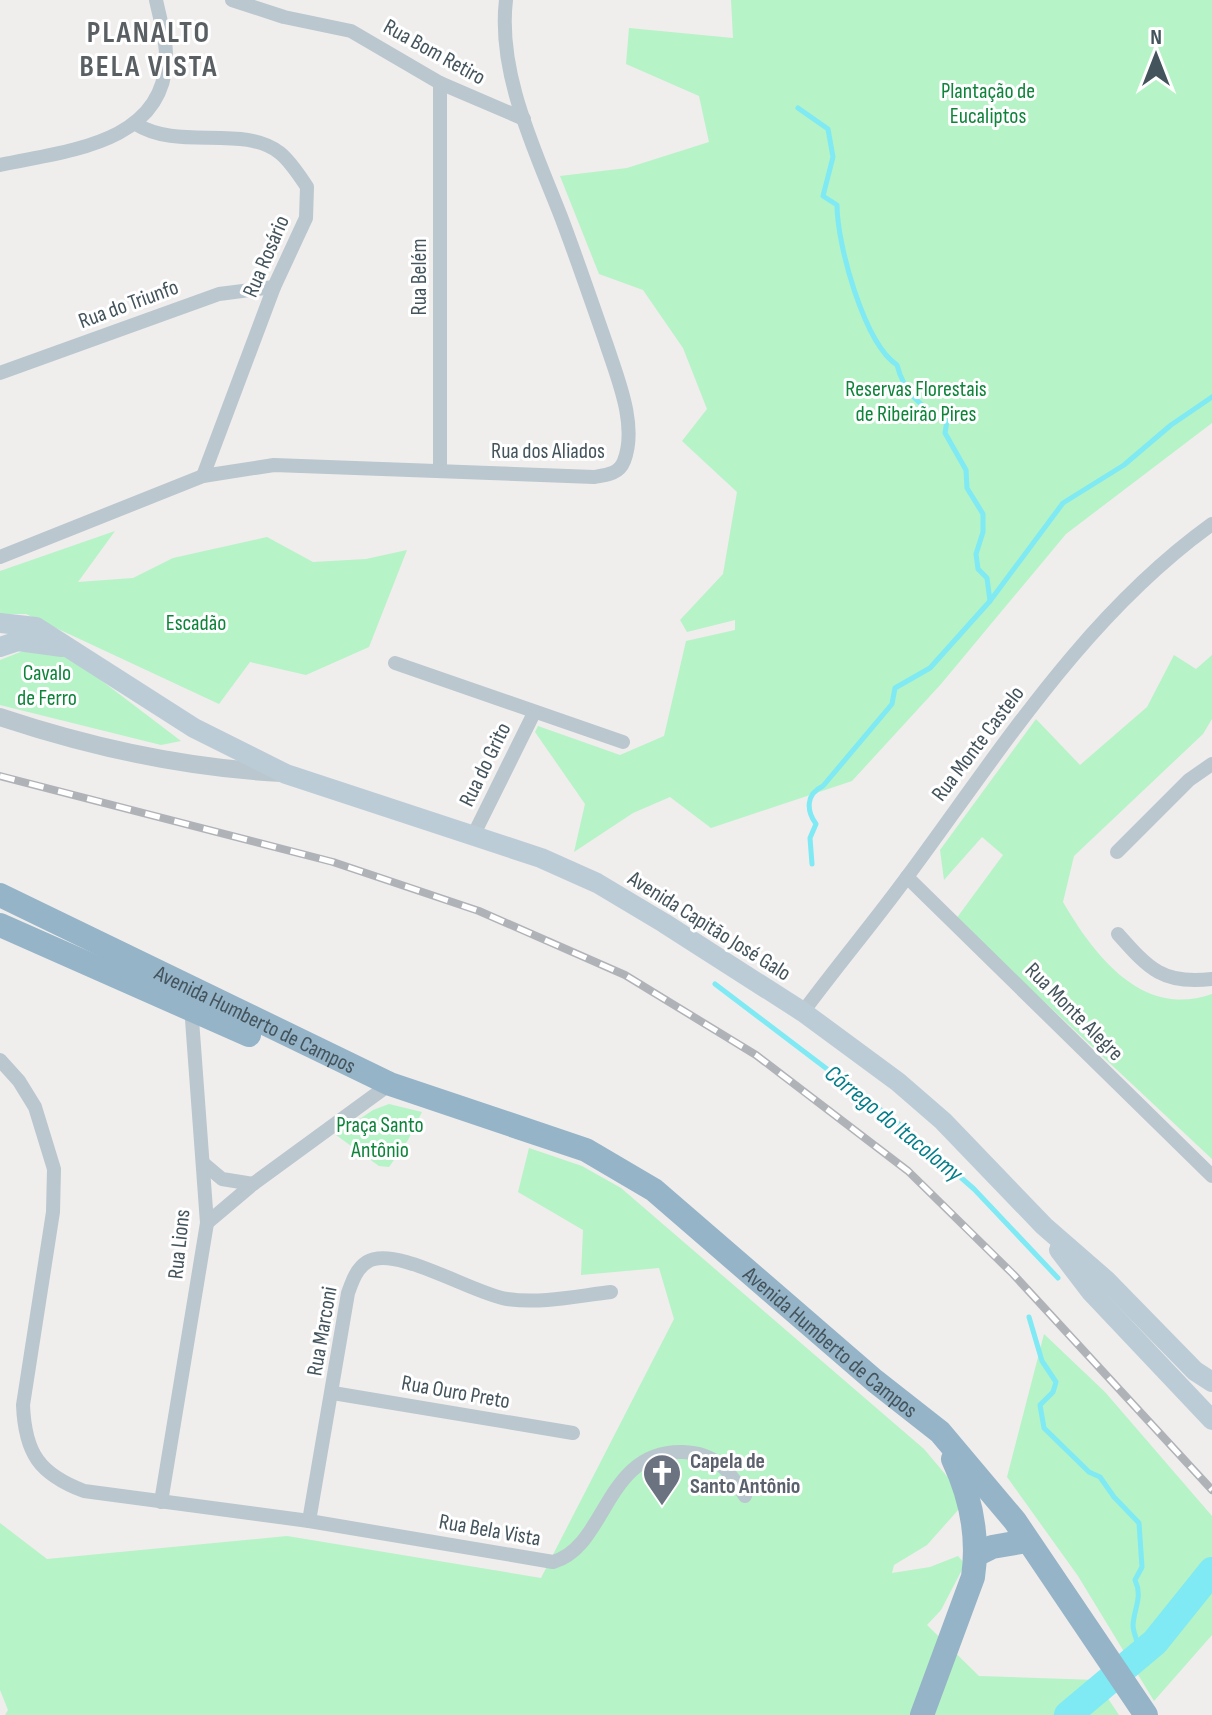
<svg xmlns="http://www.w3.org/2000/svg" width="1212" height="1715" viewBox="0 0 1212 1715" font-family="'Sofia Sans Condensed',sans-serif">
	<rect width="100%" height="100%" fill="#f0eded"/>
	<g fill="#b6f3c7">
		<path d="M731 0H1212V423L1066 534 941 684 852 781 711 828 670 797 633 813 574 852 585 804 535 732 538 726 620 755 664 736 686 641 735 630V620L687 632 680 620 723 574 737 492 682 441 707 409 683 348 643 290 599 274 560 176 627 168 709 142 699 96 626 64 629 28 733 38Z"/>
		<path d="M115 531 78 582 133 578 173 558 267 537 313 562 366 559 407 550 369 647 306 675 250 662 219 704 26 614H0V571Z"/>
		<path d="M23 651 55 652 81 665 181 741 161 745 0 705V660Z"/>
		<path d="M1174 655 1196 669 1212 655V719L1203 734 1074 856 1063 902C1094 955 1142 1019 1212 994V1159L956 919 1003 855 982 837 944 880 940 850 1036 719 1080 765 1147 707Z"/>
		<path d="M389 1104 422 1112 408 1140 389 1167 379 1166 336 1135 373 1110Z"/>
		<path d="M529 1148 582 1166 621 1188 924 1449 967 1500 927 1545 894 1565 892 1573 930 1567 958 1556 965 1564 941 1610 927 1625 979 1676 1096 1680 1053 1715H5L8 1710 0 1690V1523L47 1559 287 1536 541 1578 674 1319 659 1268 581 1275 583 1230 518 1192Z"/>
		<path d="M1044 1334 1105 1392 1212 1516V1635L1154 1701 1078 1576 1007 1477Z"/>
		<path d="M1105 1694 1119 1715H1080Z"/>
	</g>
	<path fill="#7fe9f4" d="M1096 1680 1105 1694 1080 1715H1053Z"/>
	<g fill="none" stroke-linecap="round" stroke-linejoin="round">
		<g stroke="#7fe9f4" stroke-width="5">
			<path d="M798 108 828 129 833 157 823 196 837 205C837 244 864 343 897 365 904 393 922 408 947 421L945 433 966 470 967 488 983 514V532L976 554 978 569 987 578 990 601 930 668 895 688 892 704 823 786C806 794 806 810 816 824L810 838 812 864"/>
			<path d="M990 601 1063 503 1124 465 1171 425 1212 397"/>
			<path d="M715 984 902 1126 974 1189 1058 1278"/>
			<path d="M1029 1317 1042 1361 1056 1382 1053 1392 1040 1405 1044 1428 1089 1472 1100 1477 1114 1497 1139 1523 1142 1567 1135 1580C1143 1597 1134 1608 1133 1625 1133 1636 1141 1643 1138 1657"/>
		</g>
		<path stroke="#7fe9f4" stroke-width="28" d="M1068 1715 1155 1642 1212 1571"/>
		<g stroke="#bac7ce" stroke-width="14">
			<path d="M232 0 284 17 351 31 440 83 524 119"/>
			<path d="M136 124C178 151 244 124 280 153 291 162 299 175 307 187L306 218 274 287 203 476"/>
			<path d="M0 165C63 151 163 145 166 60 167 41 160 19 156 0"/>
			<path d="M0 373 219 294 274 287"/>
			<path d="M440 470V83"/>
			<path d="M0 557 203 476 274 465 594 477C607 475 619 474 624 461 638 425 617 377 606 343 592 303 578 262 563 222 537 154 497 75 506 0"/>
			<path d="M395 663 623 742"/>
			<path d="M474 834 534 713"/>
			<path d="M1117 852 1189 780 1212 764"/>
			<path d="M907 877 1212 1176"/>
			<path d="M1118 934C1149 969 1163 985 1212 979"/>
			<path d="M803 1012C837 966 874 922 907 877 999 753 1084 616 1212 524"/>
			<path d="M0 1060 19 1081 35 1107 54 1169 53 1212 23 1405C25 1453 39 1474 84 1491L309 1521 553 1562C608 1546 604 1450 683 1452 716 1453 729 1470 745 1496"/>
			<path d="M203 1163 222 1179 253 1184"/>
			<path d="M207 1223 253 1184 390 1084"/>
			<path d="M333 1393 573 1433"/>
			<path d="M161 1502 207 1223 191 1006"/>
			<path d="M309 1521 348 1293C352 1282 356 1269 367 1262 395 1244 473 1294 507 1299 541 1304 577 1296 611 1292"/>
		</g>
		<path stroke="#bac7ce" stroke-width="18" d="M0 717C93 748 185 768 282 773"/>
		<g stroke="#bcccd6" stroke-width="20">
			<path d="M0 623 36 627 194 728 286 774 541 858 597 883 664 923 803 1012 898 1082 943 1121 1044 1226 1106 1280 1195 1371 1212 1382"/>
			<path d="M0 647 18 641 62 647"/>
			<path d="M1059 1250 1091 1292 1212 1420"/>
		</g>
		<g stroke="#95b4c8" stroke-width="24">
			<path id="s1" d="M0 895 390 1084 586 1150 654 1190 875 1381 940 1432 1015 1521 1146 1715"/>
			<path d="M0 925 249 1035"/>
			<path d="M976 1555 992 1547 1027 1541"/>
			<path d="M922 1715 973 1577C979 1536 971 1497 953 1459"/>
		</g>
		<g stroke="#afb3b8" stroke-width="8">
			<path id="rail" d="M0 776 333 862 479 911 625 975 756 1055 908 1171 1013 1274 1212 1490"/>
		</g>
		<use href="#rail" stroke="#fff" stroke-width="5" stroke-dasharray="15" stroke-linecap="butt"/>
	</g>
	<defs>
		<g id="church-pin" transform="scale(2)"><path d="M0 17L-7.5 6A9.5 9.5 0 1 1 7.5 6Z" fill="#6b7280" stroke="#fff"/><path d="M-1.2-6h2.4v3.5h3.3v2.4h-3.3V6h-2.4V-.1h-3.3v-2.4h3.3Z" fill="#fff"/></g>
	</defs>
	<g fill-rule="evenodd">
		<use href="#church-pin" x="662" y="1473"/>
	</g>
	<g text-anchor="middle" stroke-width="6" stroke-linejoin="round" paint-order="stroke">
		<g font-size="22" fill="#44545c" stroke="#fff">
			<text transform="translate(435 51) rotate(29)" y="8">Rua Bom Retiro</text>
			<text transform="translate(265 256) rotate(-67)" y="8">Rua Rosário</text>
			<text transform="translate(418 277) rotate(-90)" y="8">Rua Belém</text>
			<text transform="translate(128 303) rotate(-20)" y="8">Rua do Triunfo</text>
			<text x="548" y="458">Rua dos Aliados</text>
			<text transform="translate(977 743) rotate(-53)" y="8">Rua Monte Castelo</text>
			<text transform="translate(484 764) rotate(-64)" y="8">Rua do Grito</text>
			<text transform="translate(710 925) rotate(32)" y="8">Avenida Capitão José Galo</text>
			<text transform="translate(1075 1011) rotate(45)" y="8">Rua Monte Alegre</text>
			<text dy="8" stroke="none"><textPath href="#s1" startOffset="284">Avenida Humberto de Campos</textPath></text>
			<text transform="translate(178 1244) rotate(-84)" y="8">Rua Lions</text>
			<text transform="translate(321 1331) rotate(-80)" y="8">Rua Marconi</text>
			<text dy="8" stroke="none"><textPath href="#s1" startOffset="952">Avenida Humberto de Campos</textPath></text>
			<text transform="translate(456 1391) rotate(10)" y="8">Rua Ouro Preto</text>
			<text transform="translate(490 1529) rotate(10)" y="8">Rua Bela Vista</text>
		</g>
		<g font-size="22" fill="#0e843b" stroke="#fff">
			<text x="988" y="98">Plantação de<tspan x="988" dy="25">Eucaliptos</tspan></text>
			<text x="916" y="396">Reservas Florestais<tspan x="916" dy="25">de Ribeirão Pires</tspan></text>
			<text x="196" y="630">Escadão</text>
			<text x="47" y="680">Cavalo<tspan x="47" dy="25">de Ferro</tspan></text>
			<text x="380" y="1132">Praça Santo<tspan x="380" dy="25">Antônio</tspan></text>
		</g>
		<g font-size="22" font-weight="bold" fill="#5b616d" stroke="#fff" text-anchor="start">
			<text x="690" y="1468">Capela de<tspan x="690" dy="25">Santo Antônio</tspan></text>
		</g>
		<g font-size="24" font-style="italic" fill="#047e8a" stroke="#fff">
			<text transform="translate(894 1123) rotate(39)" y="8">Córrego do Itacolomy</text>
		</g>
		<g font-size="30" font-weight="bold" letter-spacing="2" fill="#595f63" stroke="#fff">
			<text x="149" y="42">PLANALTO<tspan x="149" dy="34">BELA VISTA</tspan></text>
		</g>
	</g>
	<g transform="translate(1156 56)" stroke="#ffffff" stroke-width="6" paint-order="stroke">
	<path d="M0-6L14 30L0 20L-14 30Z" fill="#44545c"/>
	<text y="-12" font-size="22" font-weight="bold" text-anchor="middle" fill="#44545c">N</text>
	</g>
</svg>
